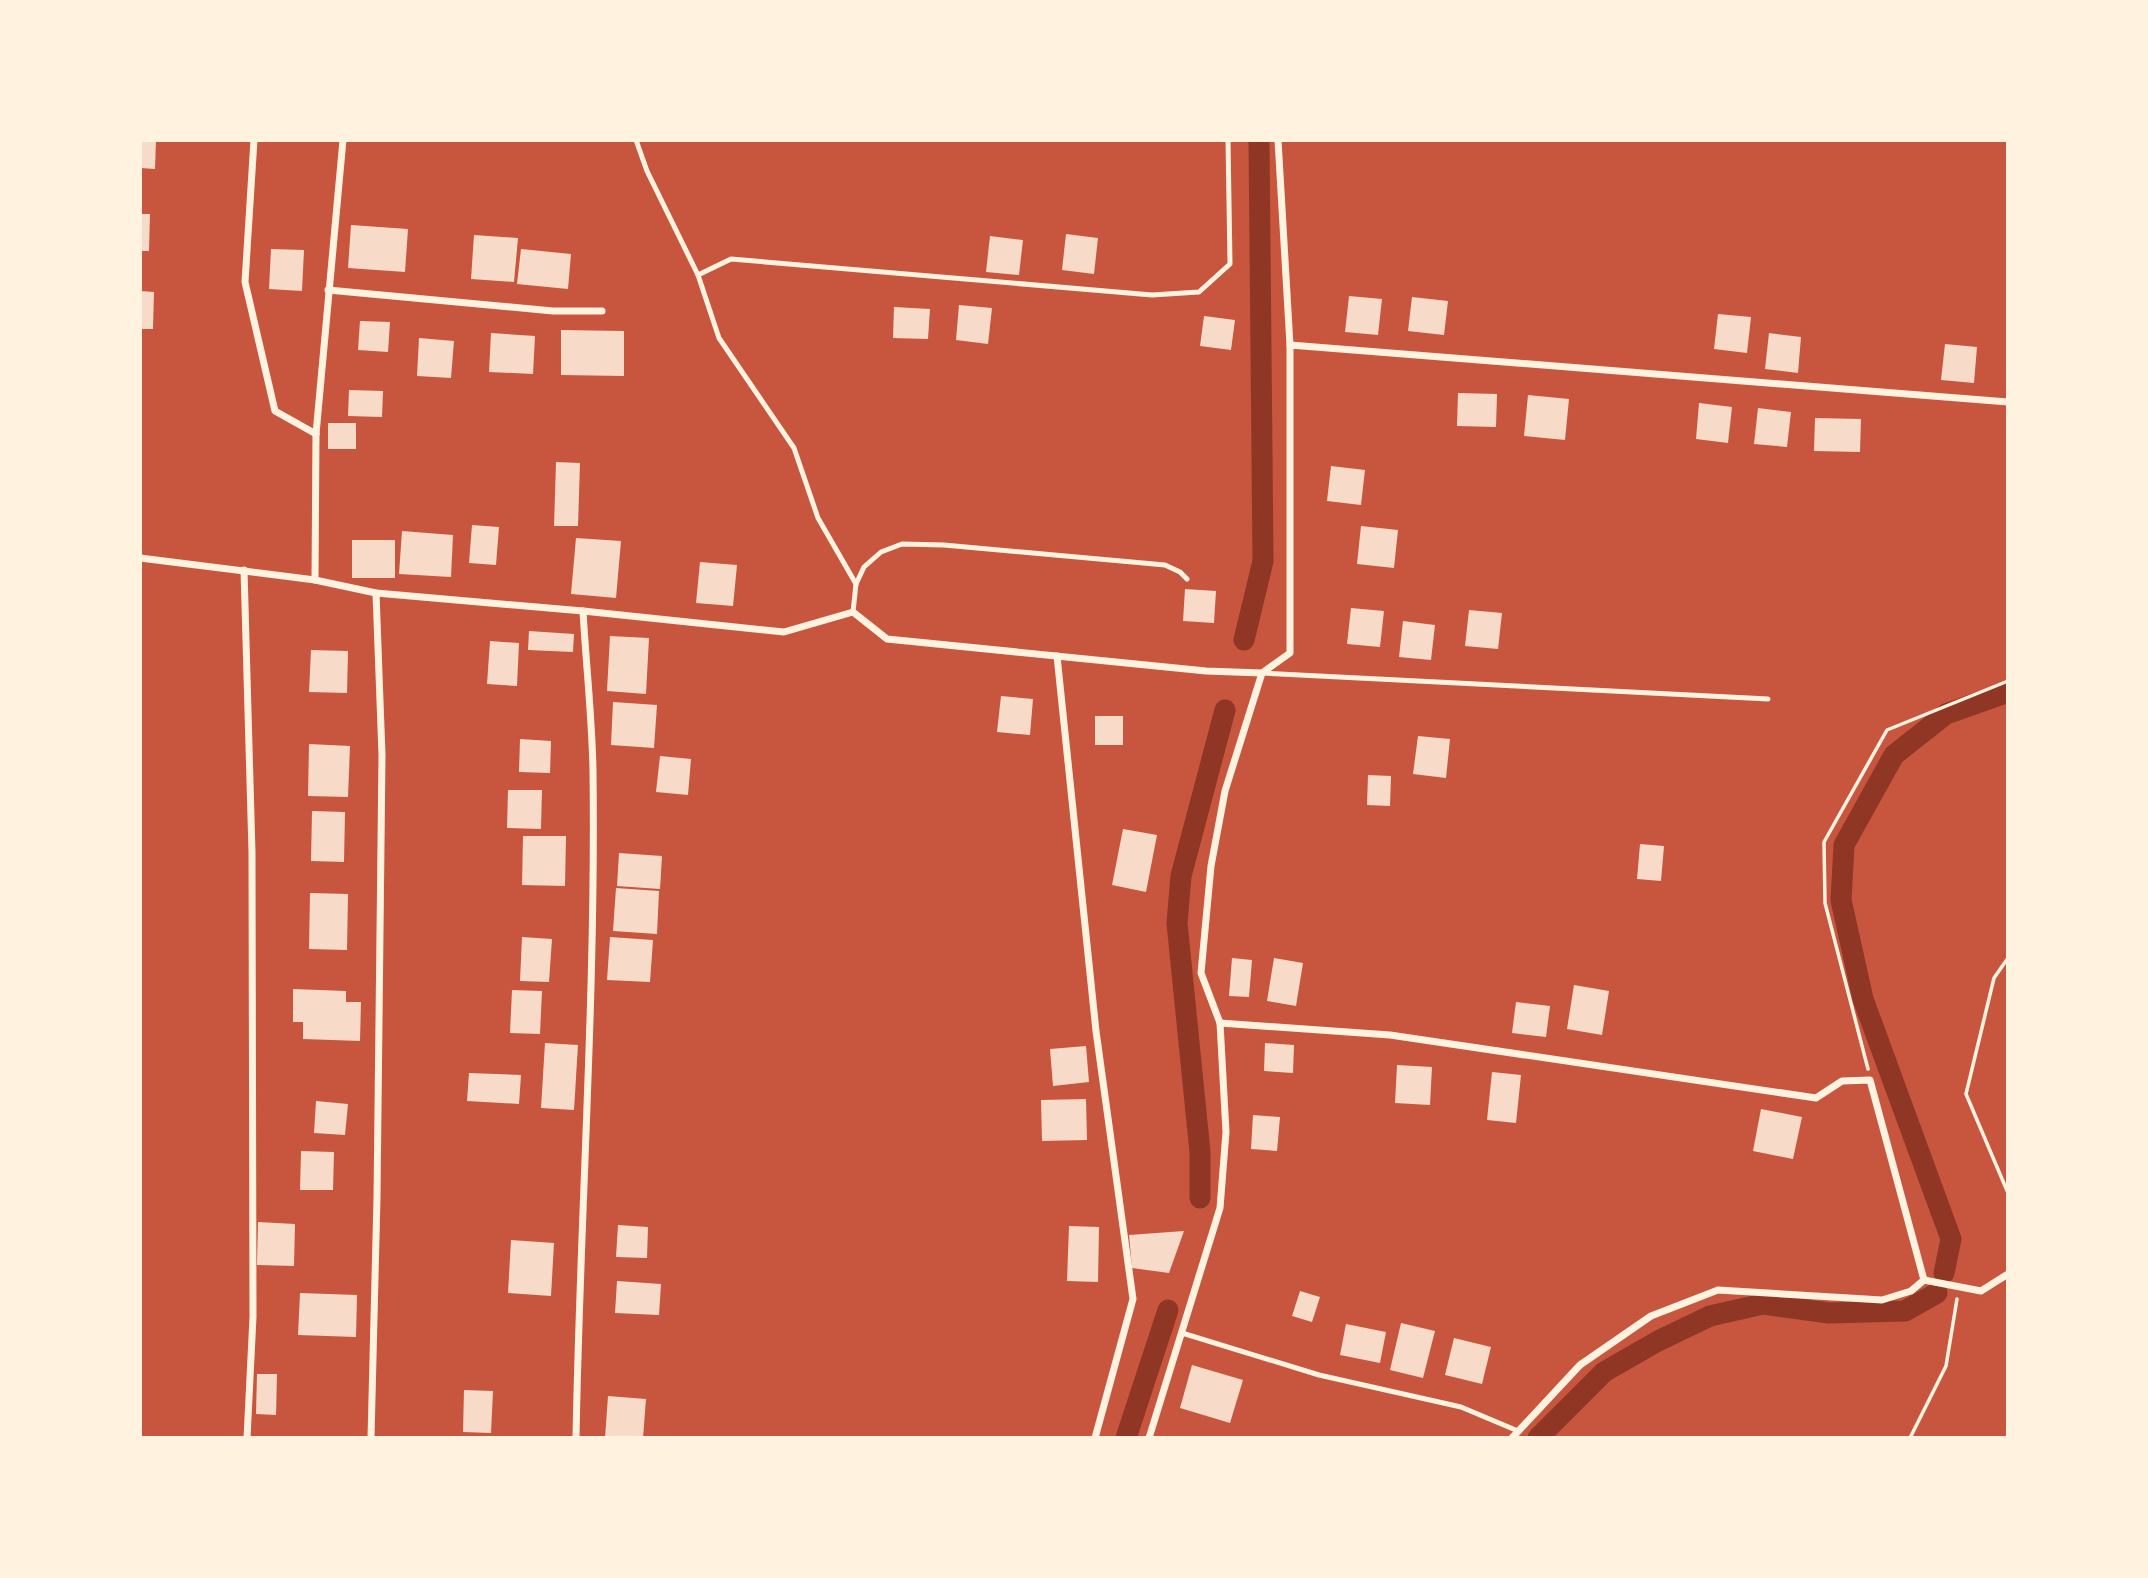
<svg xmlns="http://www.w3.org/2000/svg" width="2148" height="1578" viewBox="0 0 2148 1578" font-family="'Noto Sans',sans-serif">
	<rect width="100%" height="100%" fill="#c8553d"/>
	<g fill="none" stroke-linecap="round" stroke-linejoin="round">
		<g stroke="#8f3625" stroke-width="21">
			<path d="M1244 640 1263 561 1259 140"/>
			<path d="M1200 1198V1152L1177 923 1181 876 1225 710"/>
			<path d="M1944 1273 1951 1239 1863 999 1841 900 1844 845 1894 755 1946 714 2008 692"/>
			<path d="M1126 1438 1168 1310"/>
			<path d="M1538 1438 1604 1372 1658 1341 1710 1316 1763 1304 1829 1313 1905 1311 1937 1293"/>
		</g>
	</g>
	<g fill="#f7dbc8">
		<path d="M140 140H156L155 169 140 168Z"/>
		<path d="M140 214H150L149 251H140Z"/>
		<path d="M351 225 408 229 405 272 348 268Z"/>
		<path d="M1066 234 1098 238 1094 274 1062 270Z"/>
		<path d="M474 235 518 238 514 282 471 279Z"/>
		<path d="M990 236 1023 240 1019 275 986 272Z"/>
		<path d="M271 249 304 250 302 291 269 289Z"/>
		<path d="M521 249 571 254 568 289 517 284Z"/>
		<path d="M140 291 154 292 153 329H140Z"/>
		<path d="M1349 296 1382 299 1378 335 1345 332Z"/>
		<path d="M1412 297 1448 301 1444 335 1408 331Z"/>
		<path d="M959 305 992 308 988 344 956 340Z"/>
		<path d="M894 307 930 309 928 339 893 338Z"/>
		<path d="M1718 314 1751 317 1747 353 1714 349Z"/>
		<path d="M1204 316 1235 320 1231 350 1200 346Z"/>
		<path d="M360 321 390 322 388 352 358 350Z"/>
		<path d="M561 330 624 331V376L561 375Z"/>
		<path d="M491 333 535 336 533 374 489 372Z"/>
		<path d="M1769 333 1801 337 1798 373 1765 369Z"/>
		<path d="M419 338 454 341 451 378 417 376Z"/>
		<path d="M1945 344 1977 347 1974 383 1941 380Z"/>
		<path d="M349 390 383 391 382 417 348 416Z"/>
		<path d="M1458 393 1497 394 1496 427 1457 426Z"/>
		<path d="M1528 395 1569 399 1565 440 1524 436Z"/>
		<path d="M1699 403 1732 407 1728 443 1696 439Z"/>
		<path d="M1758 408 1791 412 1787 447 1754 444Z"/>
		<path d="M1815 418 1861 419 1860 452 1814 451Z"/>
		<rect x="328" y="423" width="28" height="26"/>
		<path d="M556 462 580 463 578 526H554Z"/>
		<path d="M1331 466 1365 470 1361 505 1327 501Z"/>
		<path d="M472 525 499 527 496 565 469 563Z"/>
		<path d="M1361 526 1398 530 1394 568 1357 564Z"/>
		<path d="M402 531 453 535 451 577 399 574Z"/>
		<path d="M576 538 621 541 616 598 571 594Z"/>
		<rect x="352" y="540" width="43" height="38"/>
		<path d="M700 562 737 565 733 606 696 603Z"/>
		<path d="M1185 589 1216 591 1214 623 1183 621Z"/>
		<path d="M1351 608 1384 611 1380 647 1347 644Z"/>
		<path d="M1469 610 1502 613 1498 649 1465 646Z"/>
		<path d="M1403 621 1435 625 1431 660 1399 657Z"/>
		<path d="M529 631 574 634 573 652 528 650Z"/>
		<path d="M610 636 649 638 646 694 607 691Z"/>
		<path d="M490 641 519 643 517 686 487 684Z"/>
		<path d="M311 650 348 651 347 693 309 692Z"/>
		<path d="M1001 696 1033 699 1030 735 997 732Z"/>
		<path d="M613 702 657 705 654 748 611 745Z"/>
		<rect x="1095" y="716" width="28" height="29"/>
		<path d="M1418 736 1450 739 1446 778 1413 774Z"/>
		<path d="M520 739 551 741 550 773 519 772Z"/>
		<path d="M309 744 350 746 348 797 308 796Z"/>
		<path d="M660 756 691 759 688 795 656 792Z"/>
		<path d="M1368 775 1391 776 1390 806 1367 805Z"/>
		<path d="M508 790H542L541 829 507 828Z"/>
		<path d="M312 811 345 812 344 862 311 861Z"/>
		<path d="M1123 829 1157 835 1146 892 1112 885Z"/>
		<path d="M523 836H566L565 886 522 885Z"/>
		<path d="M1640 844 1664 846 1661 881 1637 879Z"/>
		<path d="M619 853 662 856 660 889 617 886Z"/>
		<path d="M616 888 659 891 657 934 613 931Z"/>
		<path d="M310 893 348 894 347 950 309 949Z"/>
		<path d="M522 937 552 939 549 982 520 981Z"/>
		<path d="M610 937 653 940 650 982 607 980Z"/>
		<path d="M1232 958 1252 960 1249 997 1229 996Z"/>
		<path d="M1274 958 1303 963 1296 1006 1267 1001Z"/>
		<path d="M1574 985 1609 991 1602 1035 1567 1029Z"/>
		<path d="M293 989 346 991V1002H361L360 1041 303 1039V1022H293Z"/>
		<path d="M512 990 542 991 540 1034 510 1033Z"/>
		<path d="M1516 1002 1550 1006 1546 1037 1512 1033Z"/>
		<path d="M545 1043 578 1045 574 1110 541 1108Z"/>
		<path d="M1265 1043 1294 1045 1293 1073 1264 1071Z"/>
		<path d="M1086 1046 1089 1082 1053 1086 1050 1049Z"/>
		<path d="M1397 1065 1432 1067 1430 1105 1395 1103Z"/>
		<path d="M1492 1072 1521 1075 1516 1123 1487 1120Z"/>
		<path d="M469 1073 521 1075 519 1104 467 1101Z"/>
		<path d="M1086 1099 1087 1140 1042 1141 1041 1100Z"/>
		<path d="M316 1101 348 1104 345 1135 314 1133Z"/>
		<path d="M1761 1109 1802 1117 1793 1159 1753 1151Z"/>
		<path d="M1253 1115 1280 1117 1277 1151 1251 1149Z"/>
		<path d="M301 1151 334 1152 333 1190H300Z"/>
		<path d="M258 1222 295 1224 294 1266 257 1265Z"/>
		<path d="M618 1225 648 1227 647 1258 616 1257Z"/>
		<path d="M1069 1226 1099 1227 1098 1282 1067 1281Z"/>
		<path d="M1184 1231 1169 1273 1132 1268 1129 1235Z"/>
		<path d="M511 1240 554 1243 551 1296 508 1293Z"/>
		<path d="M617 1281 661 1284 659 1315 615 1313Z"/>
		<path d="M1300 1291 1320 1297 1312 1322 1292 1316Z"/>
		<path d="M300 1293 357 1295 356 1337 298 1335Z"/>
		<path d="M1401 1323 1435 1331 1423 1378 1390 1370Z"/>
		<path d="M1346 1324 1386 1332 1380 1363 1340 1355Z"/>
		<path d="M1454 1338 1491 1347 1482 1384 1445 1375Z"/>
		<path d="M1192 1365 1243 1380 1230 1423 1180 1408Z"/>
		<path d="M257 1374H277L276 1415 256 1414Z"/>
		<path d="M464 1390 493 1391 491 1433 463 1432Z"/>
		<path d="M608 1396 646 1399 643 1438H605Z"/>
	</g>
	<g fill="none" stroke-linecap="round" stroke-linejoin="round">
		<g stroke="#fff3e0" stroke-width="3.5">
			<path d="M2008 958 1994 978 1966 1094 2008 1193"/>
			<path d="M1868 1069 1825 903 1824 842 1887 730 2008 681"/>
			<path d="M1910 1438 1946 1366 1957 1299"/>
		</g>
		<g stroke="#fff3e0" stroke-width="5">
			<path d="M636 140 647 171 698 275 719 338 794 448 818 518 856 584 853 612"/>
			<path d="M698 275 731 259 1152 295 1199 292 1230 264 1228 140"/>
			<path d="M856 584 864 567 881 552 902 544 944 545 1165 565 1180 572 1187 579"/>
			<path d="M1262 673 1768 699"/>
			<path d="M1182 1333 1319 1375 1461 1407 1518 1431"/>
		</g>
		<g stroke="#fff3e0" stroke-width="7">
			<path d="M254 140 245 282 275 411 316 434"/>
			<path d="M1278 140 1290 345"/>
			<path d="M328 290 553 311H602"/>
			<path d="M140 558 315 580 376 593 583 611 784 632 853 612 887 639 1206 671 1262 673 1290 653V345L2008 402"/>
			<path d="M244 570 252 852 253 1317 247 1438"/>
			<path d="M315 580 316 434 343 140"/>
			<path d="M1057 656 1096 1031 1133 1299 1095 1438"/>
			<path d="M1220 1023 1390 1035 1816 1098 1842 1081 1870 1080 1924 1280"/>
			<path d="M371 1438 377 1198 382 755 376 593"/>
			<path d="M576 1438C580 1215 596 993 593 770 592 717 586 664 583 611"/>
			<path d="M1149 1438 1220 1208 1226 1132 1220 1023 1201 973 1211 866 1225 791 1262 673"/>
			<path d="M1512 1438 1580 1365 1651 1316 1718 1290 1882 1300 1911 1291 1924 1280 1981 1291 2008 1274"/>
		</g>
	</g>
	<rect width="2148" height="1578" fill="none" stroke="#fff3e0" stroke-width="284"/>
</svg>
